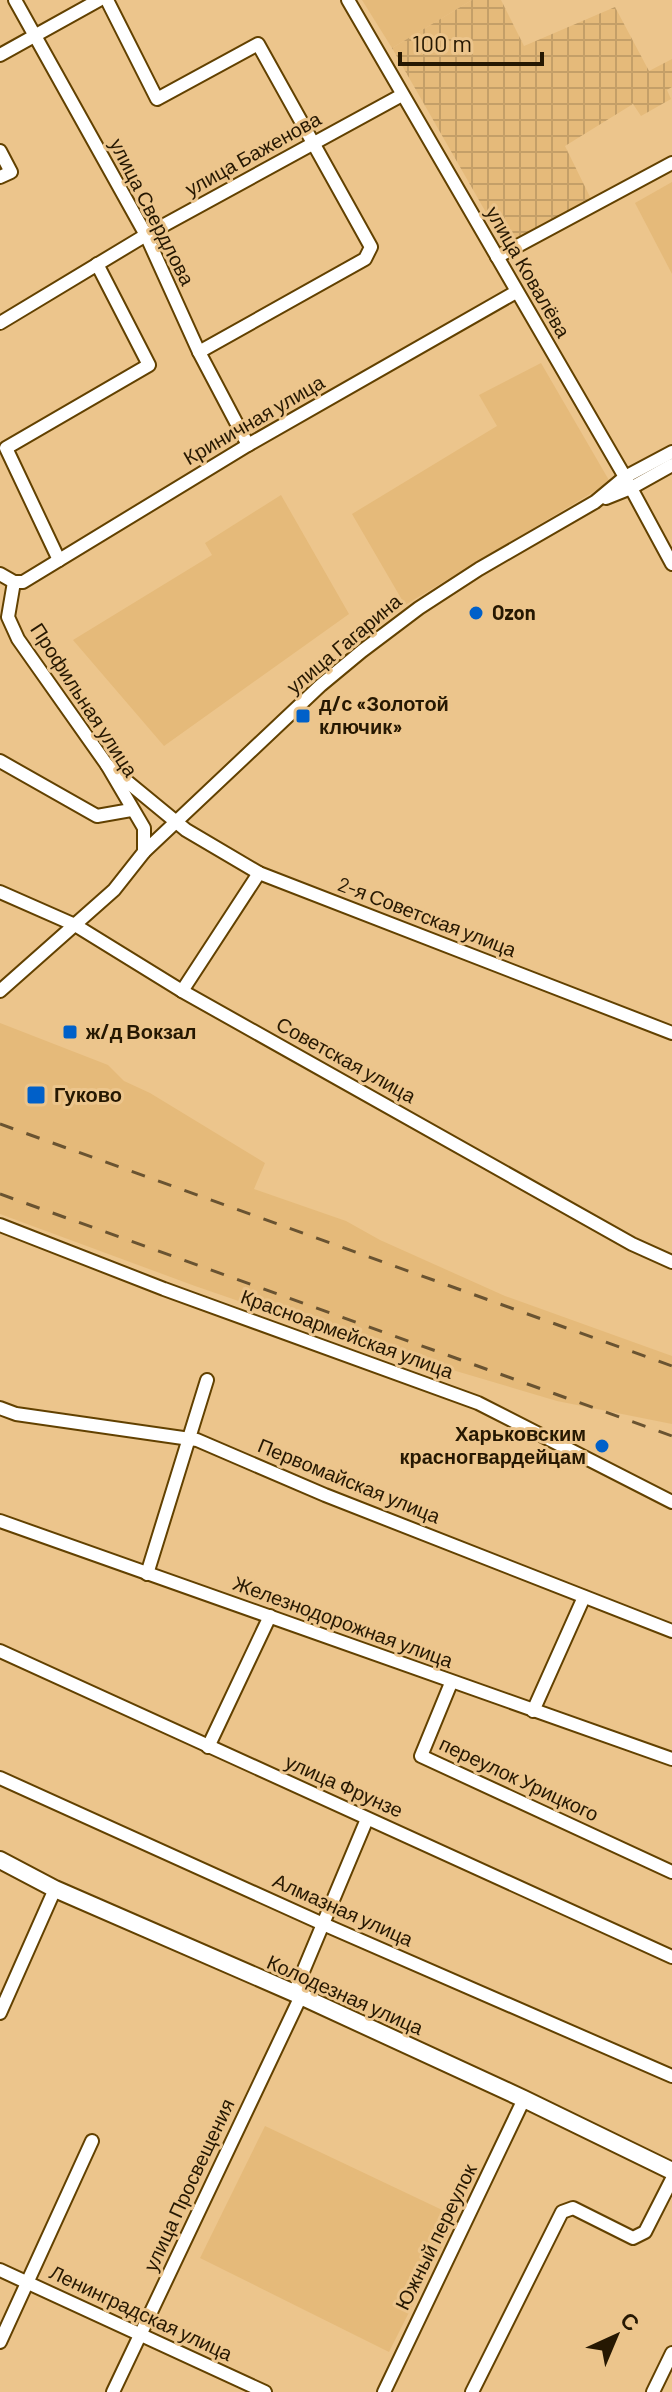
<svg xmlns="http://www.w3.org/2000/svg" width="672" height="2392" viewBox="0 0 672 2392" font-family="Barlow,sans-serif">
	<defs>
		<pattern id="industrial-grid" width="8" height="8" patternUnits="userSpaceOnUse" patternTransform="scale(2)"><rect width="8" height="8" fill="#e5ba7a"/><path d="M0 4h8M4 0v8" fill="none" stroke="#c49f68"/></pattern>
	</defs>
	<rect width="100%" height="100%" fill="#ecc58c"/>
	<g fill="#e5ba7a">
		<path d="M362 0H472L392 48Z"/>
		<path d="M672 182V274L635 203Z"/>
		<path d="M541 363 610 482 405 605 352 514 497 426 479 395Z"/>
		<path d="M281 495 349 614 164 746 73 640 212 555 205 543Z"/>
		<path d="M0 1023 108 1065 124 1081 150 1093 265 1163 254 1189 346 1221 380 1240 505 1296 672 1356V1424L557 1401 358 1342 195 1286 0 1214Z"/>
		<path d="M265 2126 457 2217 389 2352 200 2258Z"/>
	</g>
	<path fill="url(#industrial-grid)" d="M472 0H501L524 46 615 7 649 71 672 59V87L667 90 671 99 641 116 633 104 565 146 592 201 504 244 392 48Z"/>
	<g fill="none" stroke-linecap="round" stroke-linejoin="round">
		<g stroke="#624100" stroke-width="16">
			<g id="minor">
				<path d="M15 0 146 235 199 352 248 445"/>
				<path d="M107 0 157 99 258 44 371 247 365 259 199 352"/>
				<path d="M348 0 625 477 672 564"/>
				<path d="M0 55 99 0"/>
				<path d="M0 151 11 172 0 177"/>
				<path d="M497 257 672 163"/>
				<path d="M0 323 146 235 402 95"/>
				<path d="M606 498 631 488 672 465"/>
				<path d="M59 560 6 448 149 365 97 264"/>
				<path d="M0 574 14 582"/>
				<path d="M14 582H23L248 445 516 292"/>
				<path d="M14 582 8 617 18 639 107 765 144 828V852"/>
				<path d="M0 761 97 816 131 810"/>
				<path d="M107 765 186 830 259 873 672 1033"/>
				<path d="M0 892 75 925 182 991 632 1244 672 1262"/>
				<path d="M0 991 114 890 144 852 321 685 362 651 419 608 479 569 595 502 625 477 672 452"/>
				<path d="M182 991 259 873"/>
				<path d="M0 1225 164 1289 478 1403 672 1502"/>
				<path d="M0 1408 16 1414 197 1440 325 1495 672 1631"/>
				<path d="M0 1521 672 1759"/>
				<path d="M147 1574 207 1380"/>
				<path d="M0 1651 672 1957"/>
				<path d="M451 1683 421 1756 672 1872"/>
				<path d="M533 1711 584 1597"/>
				<path d="M208 1747 270 1616"/>
				<path d="M0 1778 323 1924 672 2076"/>
				<path d="M294 1993 367 1819"/>
				<path d="M0 2013 55 1889"/>
				<path d="M0 2270 265 2392"/>
				<path d="M0 2342 92 2141"/>
				<path d="M113 2392 301 1996"/>
				<path d="M384 2392 524 2099"/>
				<path d="M472 2392 562 2212 573 2208 633 2238 645 2232 672 2179"/>
				<path d="M653 2392 672 2353"/>
			</g>
		</g>
		<g stroke="#624100" stroke-width="20">
			<path id="major" d="M0 1860 55 1889 294 1993 524 2099 672 2171"/>
		</g>
		<use href="#minor" stroke="#fff" stroke-width="12"/>
		<use href="#major" stroke="#fff" stroke-width="16"/>
		<g stroke="#695331" stroke-width="3" stroke-dasharray="14 14" stroke-linecap="butt">
			<path d="M0 1124 672 1366"/>
			<path d="M0 1194 672 1436"/>
		</g>
	</g>
	<g fill="#0060c9" stroke="#ecc58c" stroke-width="3">
		<circle cx="476" cy="613" r="8"/>
		<rect x="295" y="708" width="16" height="16" rx="4"/>
		<rect x="62" y="1024" width="16" height="16" rx="4"/>
		<rect x="26" y="1085" width="20" height="20" rx="4"/>
		<circle cx="602" cy="1446" r="8"/>
	</g>
	<g text-anchor="middle" stroke-width="6" stroke-linejoin="round" paint-order="stroke">
		<g font-size="20" fill="#261802" stroke="#ecc58c">
			<text transform="translate(253 154) rotate(-29)" y="7">улица Баженова</text>
			<text transform="translate(152 212) rotate(63)" y="7">улица Свердлова</text>
			<text transform="translate(528 272) rotate(60)" y="7">улица Ковалёва</text>
			<text transform="translate(254 420) rotate(-30)" y="7">Криничная улица</text>
			<text transform="translate(344 644) rotate(-40)" y="7">улица Гагарина</text>
			<text transform="translate(84 700) rotate(57)" y="7">Профильная улица</text>
			<text transform="translate(427 917) rotate(21)" y="7">2-я Советская улица</text>
			<text transform="translate(346 1060) rotate(29)" y="7">Советская улица</text>
			<text transform="translate(347 1334) rotate(20)" y="7">Красноармейская улица</text>
			<text transform="translate(349 1481) rotate(22)" y="7">Первомайская улица</text>
			<text transform="translate(343 1622) rotate(20)" y="7">Железнодорожная улица</text>
			<text transform="translate(519 1779) rotate(25)" y="7">переулок Урицкого</text>
			<text transform="translate(344 1786) rotate(24)" y="7">улица Фрунзе</text>
			<text transform="translate(343 1910) rotate(24)" y="7">Алмазная улица</text>
			<text transform="translate(345 1995) rotate(24)" y="7">Колодезная улица</text>
			<text transform="translate(189 2185) rotate(-65)" y="7">улица Просвещения</text>
			<text transform="translate(436 2237) rotate(-64)" y="7">Южный переулок</text>
			<text transform="translate(141 2313) rotate(25)" y="7">Ленинградская улица</text>
		</g>
		<g font-size="20" font-weight="bold" fill="#261802" stroke="#ecc58c" text-anchor="start">
			<text x="492" y="620">Ozon</text>
			<text x="319" y="711">д/с «Золотой<tspan x="319" dy="23">ключик»</tspan></text>
			<text x="86" y="1039">ж/д Вокзал</text>
			<text x="54" y="1102">Гуково</text>
			<text x="586" y="1441" text-anchor="end">Харьковским<tspan x="586" dy="23">красногвардейцам</tspan></text>
		</g>
	</g>
	<g transform="translate(616 2336) rotate(44)" stroke="#ecc58c" stroke-width="6" paint-order="stroke">
	<path d="M0-6L14 30L0 20L-14 30Z" fill="#261802"/>
	<text y="-12" font-size="22" font-weight="bold" text-anchor="middle" fill="#261802">С</text>
	</g>
	<path d="M400 52v12h142v-12" fill="none" stroke="#261802" stroke-width="4"/>
	<text x="412" y="52" font-size="24" fill="#261802" stroke="#ecc58c" stroke-width="6" paint-order="stroke">100 m</text>
</svg>
